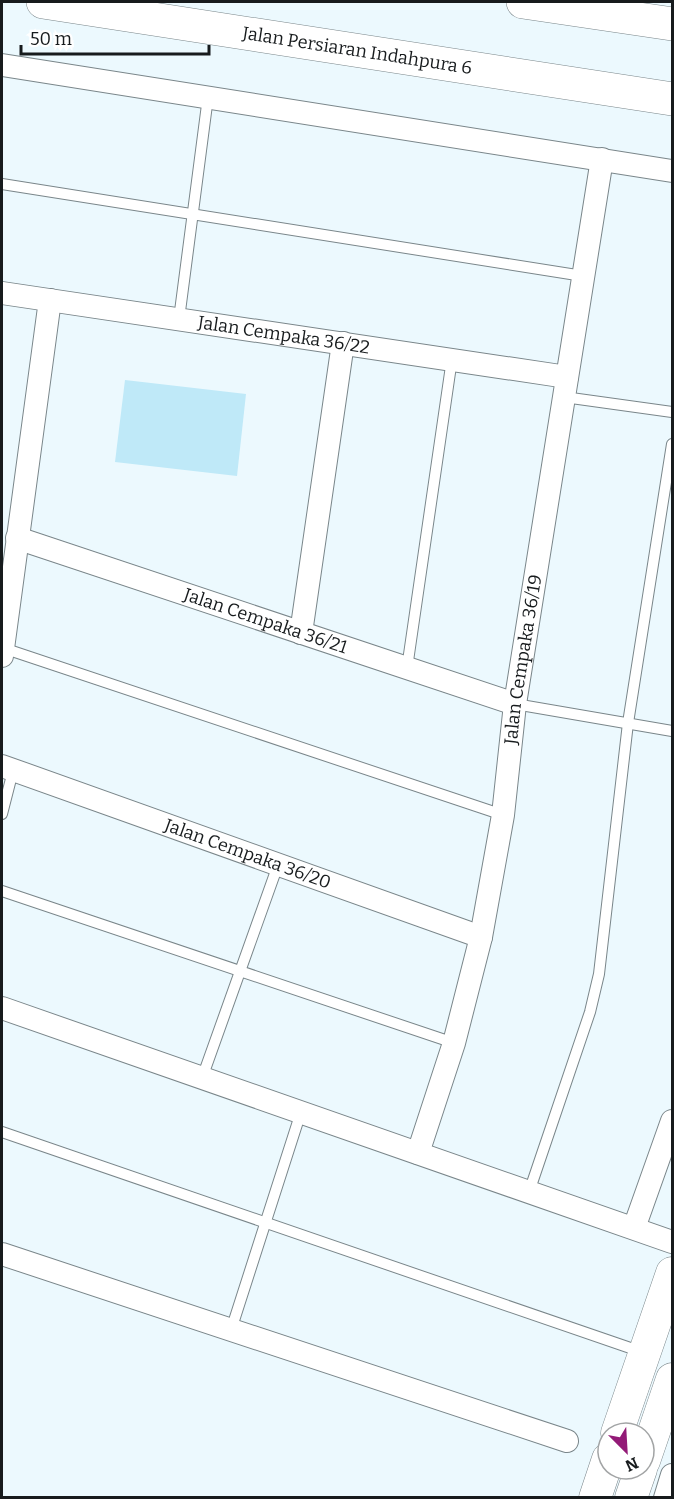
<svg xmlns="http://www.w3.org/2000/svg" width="674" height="1499" viewBox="0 0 674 1499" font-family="Bitter,serif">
	<rect width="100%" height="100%" fill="#ecf9fe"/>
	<path fill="#bfe9f8" d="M125 380 246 394 237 476 115 462Z"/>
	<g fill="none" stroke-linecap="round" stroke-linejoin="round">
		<g stroke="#7a868a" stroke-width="12">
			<g id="lane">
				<path d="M2 184 583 276"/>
				<path d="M179 319 208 97"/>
				<path d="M564 397 672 412"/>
				<path d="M3 648 503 815"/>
				<path d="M407 668 452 359"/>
				<path d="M515 704 672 731"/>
				<path d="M2 814 13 771"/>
				<path d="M2 891 454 1043"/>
				<path d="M202 1078 278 865"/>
				<path d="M2 1132 642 1352"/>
				<path d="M529 1192 590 1012 599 974 628 723 672 444"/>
				<path d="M231 1330 301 1112"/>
			</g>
		</g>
		<g stroke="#7a868a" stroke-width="24">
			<g id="street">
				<path d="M2 65 672 171"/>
				<path id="s1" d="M2 293 567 377"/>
				<path id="s2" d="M17 538 515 704"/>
				<path d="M301 633 343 343"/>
				<path d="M2 656 50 300"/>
				<path id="s3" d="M2 766 481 937"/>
				<path d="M2 1008 672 1242"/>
				<path id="s4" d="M418 1153 454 1043 481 937 503 815 515 704 602 159"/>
				<path d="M634 1228 672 1121"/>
				<path d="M2 1254 567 1441"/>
				<path d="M665 1498 672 1475"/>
			</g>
		</g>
		<g stroke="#7a868a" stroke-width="33">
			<g id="secondary">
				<path d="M617 1433 672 1273"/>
				<path d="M644 1461 672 1379"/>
				<path d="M595 1498 608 1459"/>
				<path d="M631 1498 641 1469"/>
			</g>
		</g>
		<g stroke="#7a868a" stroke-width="34">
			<g id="primary">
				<path id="s5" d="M43 2 672 99"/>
				<path d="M523 2 672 24"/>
			</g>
		</g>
		<use href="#lane" stroke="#fff" stroke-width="10"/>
		<use href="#street" stroke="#fff" stroke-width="22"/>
		<use href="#secondary" stroke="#fff" stroke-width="32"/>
		<use href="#primary" stroke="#fff" stroke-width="33"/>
	</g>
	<g text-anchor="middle" stroke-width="6" stroke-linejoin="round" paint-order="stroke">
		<g font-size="18" fill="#171b1d" stroke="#fff">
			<text dy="6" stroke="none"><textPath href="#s5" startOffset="318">Jalan Persiaran Indahpura 6</textPath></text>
			<text dy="6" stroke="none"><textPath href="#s1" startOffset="285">Jalan Cempaka 36/22</textPath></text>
			<text dy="6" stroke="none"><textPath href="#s2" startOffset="262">Jalan Cempaka 36/21</textPath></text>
			<text dy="6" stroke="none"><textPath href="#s4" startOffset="506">Jalan Cempaka 36/19</textPath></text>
			<text dy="6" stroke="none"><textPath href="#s3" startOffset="261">Jalan Cempaka 36/20</textPath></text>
		</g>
	</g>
	<rect width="674" height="1499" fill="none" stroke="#171b1d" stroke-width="6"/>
	<g transform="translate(626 1451) rotate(156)"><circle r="28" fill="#ffffff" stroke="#a2a4a5" stroke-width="1.5"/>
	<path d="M0-4.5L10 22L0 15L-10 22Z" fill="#931a77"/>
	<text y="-9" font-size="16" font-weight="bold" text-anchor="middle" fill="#171b1d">N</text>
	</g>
	<path d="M21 45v9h188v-9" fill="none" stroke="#171b1d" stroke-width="3"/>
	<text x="30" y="45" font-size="18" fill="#171b1d" stroke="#ffffff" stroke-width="4.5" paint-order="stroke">50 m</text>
</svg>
